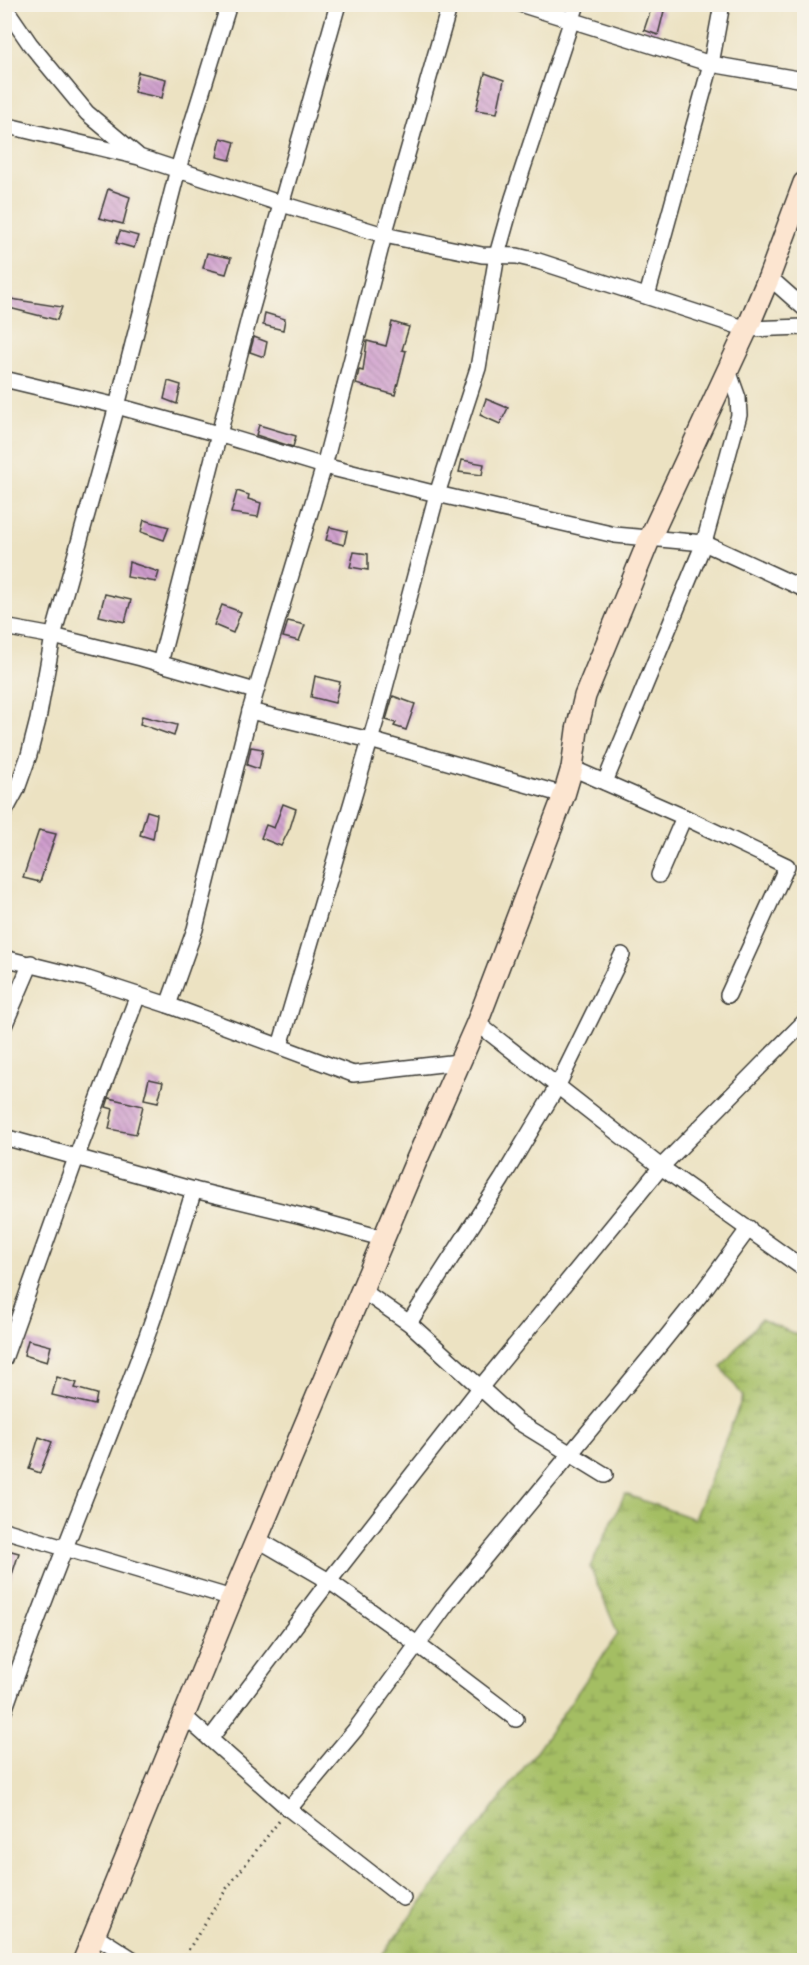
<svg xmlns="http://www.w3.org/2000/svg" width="809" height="1965" viewBox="0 0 809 1965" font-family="'IM FELL Double Pica',serif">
	<defs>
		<pattern id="wetland-marsh" width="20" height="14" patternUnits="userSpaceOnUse" patternTransform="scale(1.5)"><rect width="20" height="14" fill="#a4be64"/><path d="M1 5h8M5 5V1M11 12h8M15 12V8" fill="none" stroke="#859a52"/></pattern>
		<pattern id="building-back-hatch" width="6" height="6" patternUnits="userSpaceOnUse" patternTransform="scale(1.5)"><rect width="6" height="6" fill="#cf9dcd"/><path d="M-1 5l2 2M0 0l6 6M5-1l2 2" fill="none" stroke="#a77fa6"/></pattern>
	</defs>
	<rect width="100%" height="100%" fill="#f7f3e8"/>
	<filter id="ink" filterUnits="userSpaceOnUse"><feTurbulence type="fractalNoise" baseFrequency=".0167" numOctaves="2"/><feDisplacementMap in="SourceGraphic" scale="12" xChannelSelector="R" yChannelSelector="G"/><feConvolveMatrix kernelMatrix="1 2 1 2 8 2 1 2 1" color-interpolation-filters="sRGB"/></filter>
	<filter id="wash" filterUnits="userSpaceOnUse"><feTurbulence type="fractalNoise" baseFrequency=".008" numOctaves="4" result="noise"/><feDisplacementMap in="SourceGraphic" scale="24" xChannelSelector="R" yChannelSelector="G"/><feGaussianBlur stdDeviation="1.35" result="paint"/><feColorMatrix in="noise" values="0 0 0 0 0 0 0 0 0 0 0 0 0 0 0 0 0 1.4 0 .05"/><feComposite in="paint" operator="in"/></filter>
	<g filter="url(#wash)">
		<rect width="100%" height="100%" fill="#ece2c2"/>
		<path fill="url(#wetland-marsh)" stroke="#606d40" stroke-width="1.5" d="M761 1319 804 1338V1960H378L538 1749 618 1634 590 1567 625 1494 694 1519 743 1396 721 1367Z"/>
		<g id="blocks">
			<g fill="url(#building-back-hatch)">
				<path d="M652 6 664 11 658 35 644 30Z"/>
				<path d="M138 72 166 79 162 98 134 92Z"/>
				<path d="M485 73 504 80 497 113 476 110Z"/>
				<path d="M221 138 235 142 230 160 217 157Z"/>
				<path d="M108 189 130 197 123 224 99 218Z"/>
				<path d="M120 231 138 236 134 248 116 243Z"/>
				<path d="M207 253 231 258 226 274 203 268Z"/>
				<path d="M11 299 62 307 57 320 9 308Z"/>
				<path d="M265 313 285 319 283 330 263 325Z"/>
				<path d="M392 322 409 327 402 350 406 351 395 395 356 384 359 370 363 371 367 341 386 346Z"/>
				<path d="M254 337 267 342 264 357 250 352Z"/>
				<path d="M168 381 181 385 177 404 164 399Z"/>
				<path d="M486 399 508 408 500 424 480 415Z"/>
				<path d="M259 425 296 436 293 447 256 435Z"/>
				<path d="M462 460 484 464 482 475 459 472Z"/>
				<path d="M237 491 249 495 248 499 261 503 258 517 231 513Z"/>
				<path d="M144 520 169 527 164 540 141 532Z"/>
				<path d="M330 527 347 531 344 545 326 540Z"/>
				<path d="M354 552 368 554V570L350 567Z"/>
				<path d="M129 562 159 572 156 582 127 577Z"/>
				<path d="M105 594 131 600 125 622 99 616Z"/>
				<path d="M222 605 241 612 233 633 214 625Z"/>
				<path d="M288 621 305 625 299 641 283 637Z"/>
				<path d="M315 676 340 682 335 703 311 697Z"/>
				<path d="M393 696 415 704 406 730 394 726 396 723 386 720Z"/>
				<path d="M142 716 177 725 174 736 140 724Z"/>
				<path d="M251 747 263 749 259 769 247 765Z"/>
				<path d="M283 804 296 809 290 828 281 846 261 838 266 825 274 828Z"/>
				<path d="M147 811 157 814 153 839 140 835Z"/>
				<path d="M39 830 56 834 40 882 23 878Z"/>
				<path d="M149 1079 163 1082 158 1102 144 1099Z"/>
				<path d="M109 1098 143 1106 136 1134 109 1129 113 1109 106 1107Z"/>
				<path d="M28 1340 51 1346 47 1362 24 1355Z"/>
				<path d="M57 1377 77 1383 75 1388 97 1394 95 1405 52 1395Z"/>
				<path d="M39 1437 52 1442 40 1473 29 1469Z"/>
				<path d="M4 1549 19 1553 7 1590H4Z"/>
			</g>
		</g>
	</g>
	<g filter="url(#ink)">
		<use href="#blocks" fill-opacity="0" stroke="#3b3a35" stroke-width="1.5"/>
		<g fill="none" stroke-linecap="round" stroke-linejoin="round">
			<g stroke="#3b3a35" stroke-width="18">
				<g id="street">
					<path d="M520 4 711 64 804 80"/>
					<path d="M4 6 30 44 87 113 137 155"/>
					<path d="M4 125 139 157 282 204 384 235 482 255 517 256 538 261 747 329 804 327"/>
					<path d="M769 277 804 308"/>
					<path d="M647 296 711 64 722 4"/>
					<path d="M4 379 117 406 218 434 324 466 437 494 615 535 704 543 804 589"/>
					<path d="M4 627 53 636 141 658 255 691"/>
					<path d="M160 663 249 318 338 4"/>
					<path d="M250 711 370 740 564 795"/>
					<path d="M572 768 684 817 787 866 728 995"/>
					<path d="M605 782 704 543 739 415 738 398 728 370"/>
					<path d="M4 813 17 789 29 755 38 720 53 636 117 406 178 169 229 4"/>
					<path d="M659 875 684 817"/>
					<path d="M4 958 88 979 168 1005 353 1074 459 1062"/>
					<path d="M168 1005 195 929 250 711 324 466 384 235 450 4"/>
					<path d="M477 1023 661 1167 804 1269"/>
					<path d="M4 1026 31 963"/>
					<path d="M280 1046 377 717 437 494 478 368 497 255 513 198 577 4"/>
					<path d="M4 1137 194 1190 302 1216 385 1239"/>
					<path d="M363 1291 409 1323 517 1421 605 1475"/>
					<path d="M409 1323 502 1179 557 1087 622 955"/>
					<path d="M4 1359 76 1158 138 995"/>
					<path d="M4 1530 232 1598"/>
					<path d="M257 1539 329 1581 417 1644 516 1719"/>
					<path d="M4 1711C48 1583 102 1460 148 1333 165 1286 179 1238 194 1190"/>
					<path d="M184 1716 289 1809 403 1898"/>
					<path d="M210 1739 329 1581 480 1388 661 1167 804 1022"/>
					<path d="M289 1809 355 1730 452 1597 656 1350 701 1294 749 1228"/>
					<path d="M95 1935 134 1960"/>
				</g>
			</g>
			<g stroke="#3b3a35" stroke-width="24">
				<path id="secondary" d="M84 1960 232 1598 417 1159 477 1023 564 795 572 768 577 730 585 696 649 540 747 329 769 277 804 183"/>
			</g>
			<path stroke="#3b3a35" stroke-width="3" stroke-dasharray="1.5 4.5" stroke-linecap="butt" d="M182 1960 227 1888 280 1820"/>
			<use href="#street" stroke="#fff" stroke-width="15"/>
			<use href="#secondary" stroke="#fce5d0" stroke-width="21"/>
		</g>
	</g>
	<rect width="809" height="1965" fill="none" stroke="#f7f3e8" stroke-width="24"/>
</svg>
